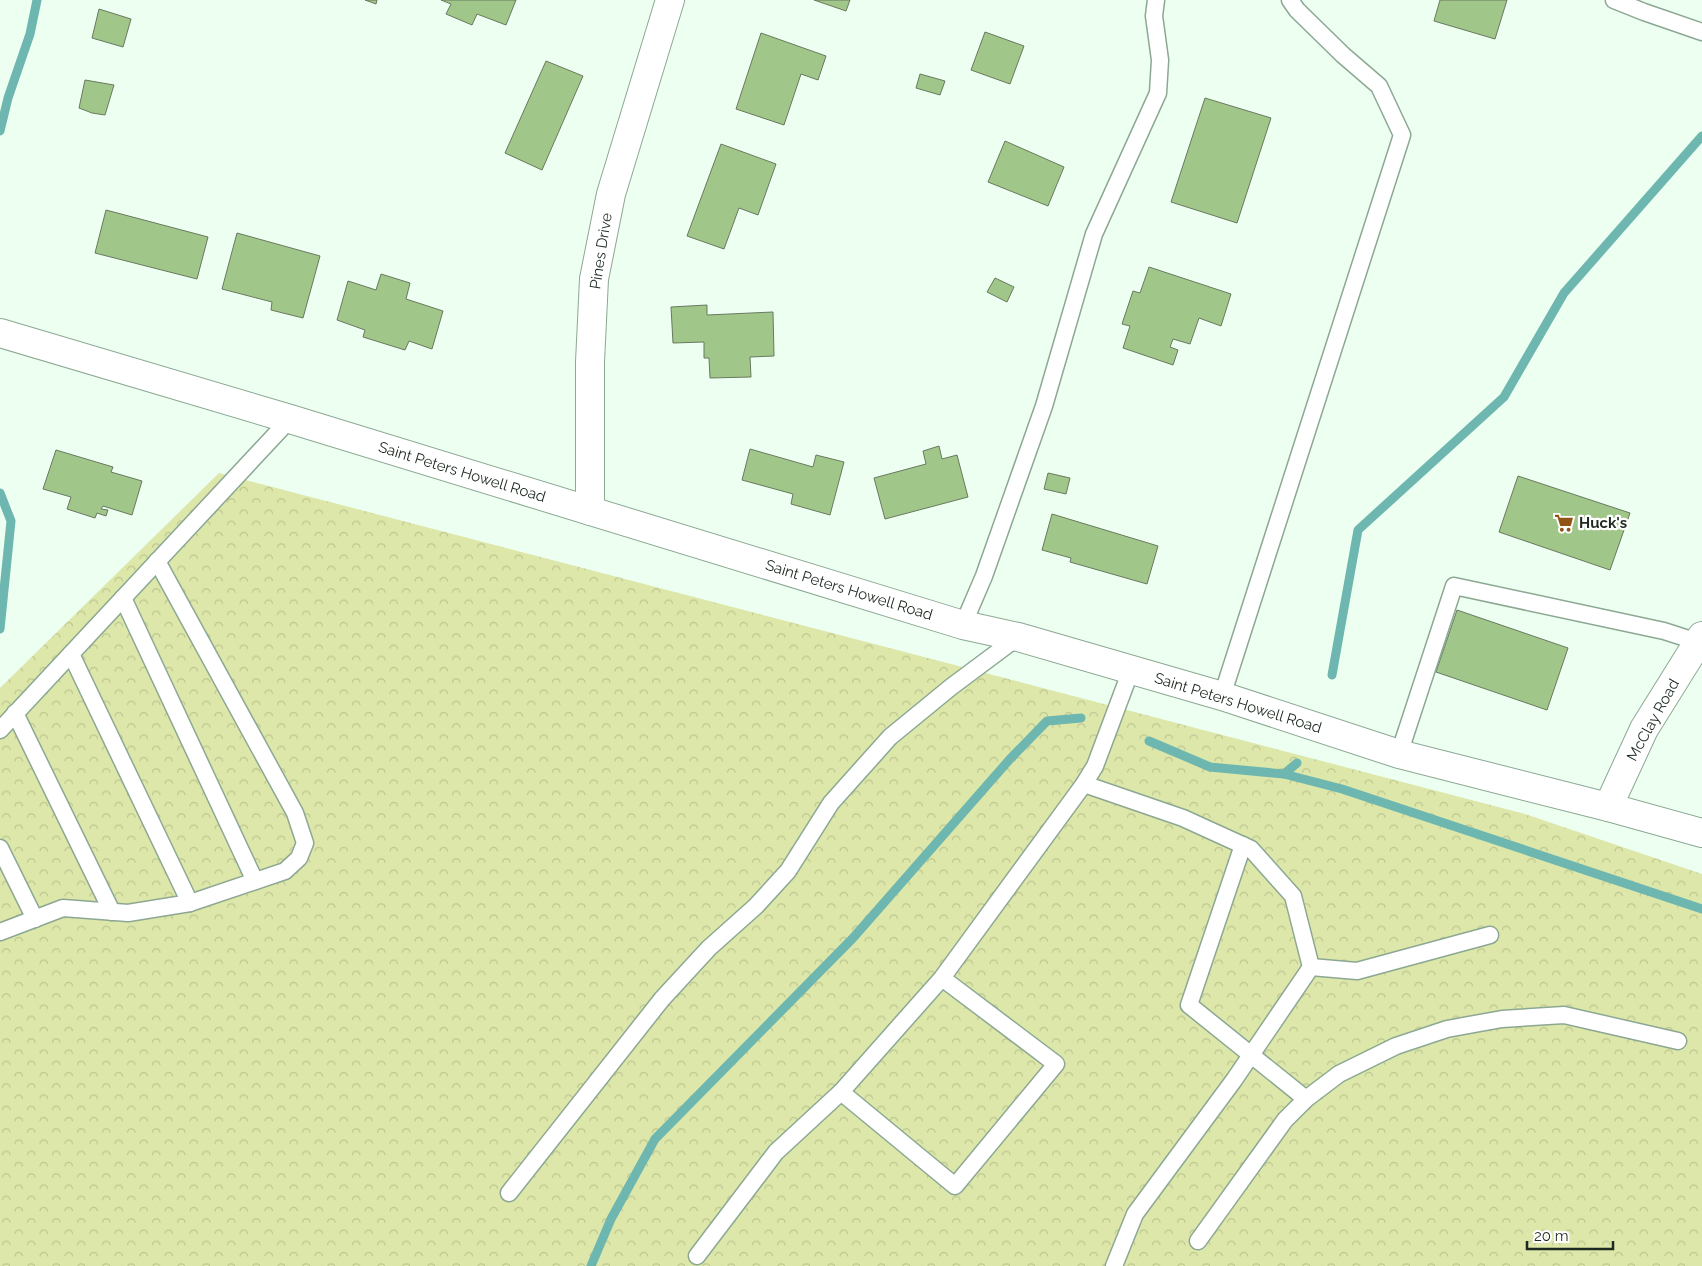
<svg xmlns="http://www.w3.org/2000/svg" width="1702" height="1266" viewBox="0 0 1702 1266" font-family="Raleway,sans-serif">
	<defs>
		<pattern id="forest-crowns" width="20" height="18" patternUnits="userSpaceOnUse" patternTransform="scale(1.25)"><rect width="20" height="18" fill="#dde7a9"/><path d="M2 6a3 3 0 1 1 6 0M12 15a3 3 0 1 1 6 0" fill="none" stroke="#bdc691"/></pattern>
	</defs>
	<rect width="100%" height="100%" fill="#ecfff1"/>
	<path fill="url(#forest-crowns)" d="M219 473 1525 814 1702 874V1266H0V688Z"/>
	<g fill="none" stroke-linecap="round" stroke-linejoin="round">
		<g stroke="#6eb7b0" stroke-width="9">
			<path d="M0 131 8 98 30 34 37 0"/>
			<path d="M0 493 11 521 0 629"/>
			<path d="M1332 675 1358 530 1504 397 1564 293 1702 136"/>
			<path d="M1149 741 1210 767 1284 774 1342 789 1702 909"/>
			<path d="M1284 774 1297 763"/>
			<path d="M591 1266 611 1219 655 1139 853 938 1010 759 1047 721 1081 718"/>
		</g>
	</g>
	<g fill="#a0c789" stroke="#69795f">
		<path d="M365 0H377L376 4Z"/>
		<path d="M441 0H516L506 25 477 14 472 25 446 14 451 4Z"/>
		<path d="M814 0H850L846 11Z"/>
		<path d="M1440 0H1507L1495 39 1434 21Z"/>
		<path d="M99 9 131 19 123 47 92 38Z"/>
		<path d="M985 32 1024 46 1010 84 971 70Z"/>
		<path d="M761 33 826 56 818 80 801 74 784 125 736 109Z"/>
		<path d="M546 61 583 76 542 170 505 153Z"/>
		<path d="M920 74 945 81 940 95 916 88Z"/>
		<path d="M85 80 114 85 105 115 92 113 79 108Z"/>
		<path d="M1205 98 1271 118 1237 223 1171 202Z"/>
		<path d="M1005 141 1064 167 1048 206 988 182Z"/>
		<path d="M721 144 776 164 758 215 739 208 724 249 687 236Z"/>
		<path d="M106 210 208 237 197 279 95 253Z"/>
		<path d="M237 233 320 256 303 318 271 310 272 302 222 289Z"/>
		<path d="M1149 267 1231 294 1221 326 1199 318 1190 344 1173 339 1170 347 1178 350 1173 365 1123 348 1130 326 1122 324 1133 291 1140 293Z"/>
		<path d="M381 274 410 283 406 299 443 311 432 349 409 341 405 350 363 337 365 330 337 320 348 281 376 290Z"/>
		<path d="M995 278 1014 287 1007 302 987 292Z"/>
		<path d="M707 305V315L773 312 774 356 750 357 751 377 710 378 709 358H704V342L673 343 671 307Z"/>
		<path d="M939 446 942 459 957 455 968 497 885 519 874 478 926 464 923 451Z"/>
		<path d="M750 449 813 467 816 455 844 462 830 515 791 504 793 494 742 480Z"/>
		<path d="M56 450 113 467 111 472 142 481 132 515 103 506 101 509 108 510 106 516 97 513 95 518 67 509 71 497 43 489Z"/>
		<path d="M1048 473 1070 478 1066 494 1044 489Z"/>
		<path d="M1518 476 1630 513 1610 570 1499 532Z"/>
		<path d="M1052 514 1158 546 1147 584 1070 562 1071 558 1042 550Z"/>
		<path d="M1457 610 1568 648 1547 710 1436 672Z"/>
	</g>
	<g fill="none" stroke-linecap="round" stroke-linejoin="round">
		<g stroke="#8ca893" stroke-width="19">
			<g id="service">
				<path d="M1614 0 1644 12 1702 32"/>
				<path d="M123 598 255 881"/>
				<path d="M963 625 984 576 1044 406 1094 234 1158 93 1160 60 1154 16 1156 0"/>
				<path d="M71 654 190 903 285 871 299 858 305 843 295 813 157 561"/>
				<path d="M1222 696 1402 135 1379 86 1343 55 1297 10 1290 0"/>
				<path d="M15 713 112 912"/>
				<path d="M0 730 290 419"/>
				<path d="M1399 754 1454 586 1664 631 1698 642"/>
				<path d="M1084 784 1183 818 1251 849 1293 896 1311 967 1234 1080 1135 1214 1114 1266"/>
				<path d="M1243 845 1189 1005 1306 1099"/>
				<path d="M0 848 35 919"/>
				<path d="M0 932 63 908 128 913 190 903"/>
				<path d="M1311 967 1357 971 1490 935"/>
				<path d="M942 978 1056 1064 955 1186 841 1092 942 978 1084 784 1095 766 1131 670"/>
				<path d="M509 1193 662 999 709 948 756 906 788 871 831 803 890 737 951 687 1018 637"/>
				<path d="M1198 1241 1285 1120 1306 1099 1339 1074 1396 1046 1447 1029 1502 1019 1564 1015 1678 1041"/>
				<path d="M697 1256 776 1152 841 1092"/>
			</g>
		</g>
		<g stroke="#8ca893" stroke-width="30">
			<path id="minor" d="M590 511V362L594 279 611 194 670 0"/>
		</g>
		<g stroke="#8ca893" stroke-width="30">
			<g id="secondary">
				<path d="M0 333 290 419 963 625 1018 637 1222 696 1399 754 1608 807 1702 833"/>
				<path d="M1608 807 1644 729 1702 636"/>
			</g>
		</g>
		<use href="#service" stroke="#fff" stroke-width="16"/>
		<use href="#minor" stroke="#fff" stroke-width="28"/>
		<use href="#secondary" stroke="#fff" stroke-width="28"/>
	</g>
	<defs>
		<g id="supermarket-bare" transform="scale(1.5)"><path d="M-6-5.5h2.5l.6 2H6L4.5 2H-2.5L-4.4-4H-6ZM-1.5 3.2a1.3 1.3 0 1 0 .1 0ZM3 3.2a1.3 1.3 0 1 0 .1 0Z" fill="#915416" stroke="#fff" stroke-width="2.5" paint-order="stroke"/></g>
	</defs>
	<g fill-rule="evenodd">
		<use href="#supermarket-bare" x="1564" y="523"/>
	</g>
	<g text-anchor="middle" stroke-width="4.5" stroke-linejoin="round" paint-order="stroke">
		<g font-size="15" fill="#1e2a21" stroke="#fff">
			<text transform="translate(601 251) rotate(-81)" y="5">Pines Drive</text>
			<text transform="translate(462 472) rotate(17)" y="5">Saint Peters Howell Road</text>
			<text transform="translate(849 590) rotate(17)" y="5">Saint Peters Howell Road</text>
			<text transform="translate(1238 703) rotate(17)" y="5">Saint Peters Howell Road</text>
			<text transform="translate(1653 720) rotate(-61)" y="5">McClay Road</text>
		</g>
		<g font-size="15" font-weight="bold" fill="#1e2a21" stroke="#fff" text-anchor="start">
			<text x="1579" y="528">Huck's</text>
		</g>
	</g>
	<path d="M1527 1241v8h86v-8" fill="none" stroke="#1e2a21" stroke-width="2.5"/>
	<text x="1534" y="1241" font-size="15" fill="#1e2a21" stroke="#ffffff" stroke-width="4" paint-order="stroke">20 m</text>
</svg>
